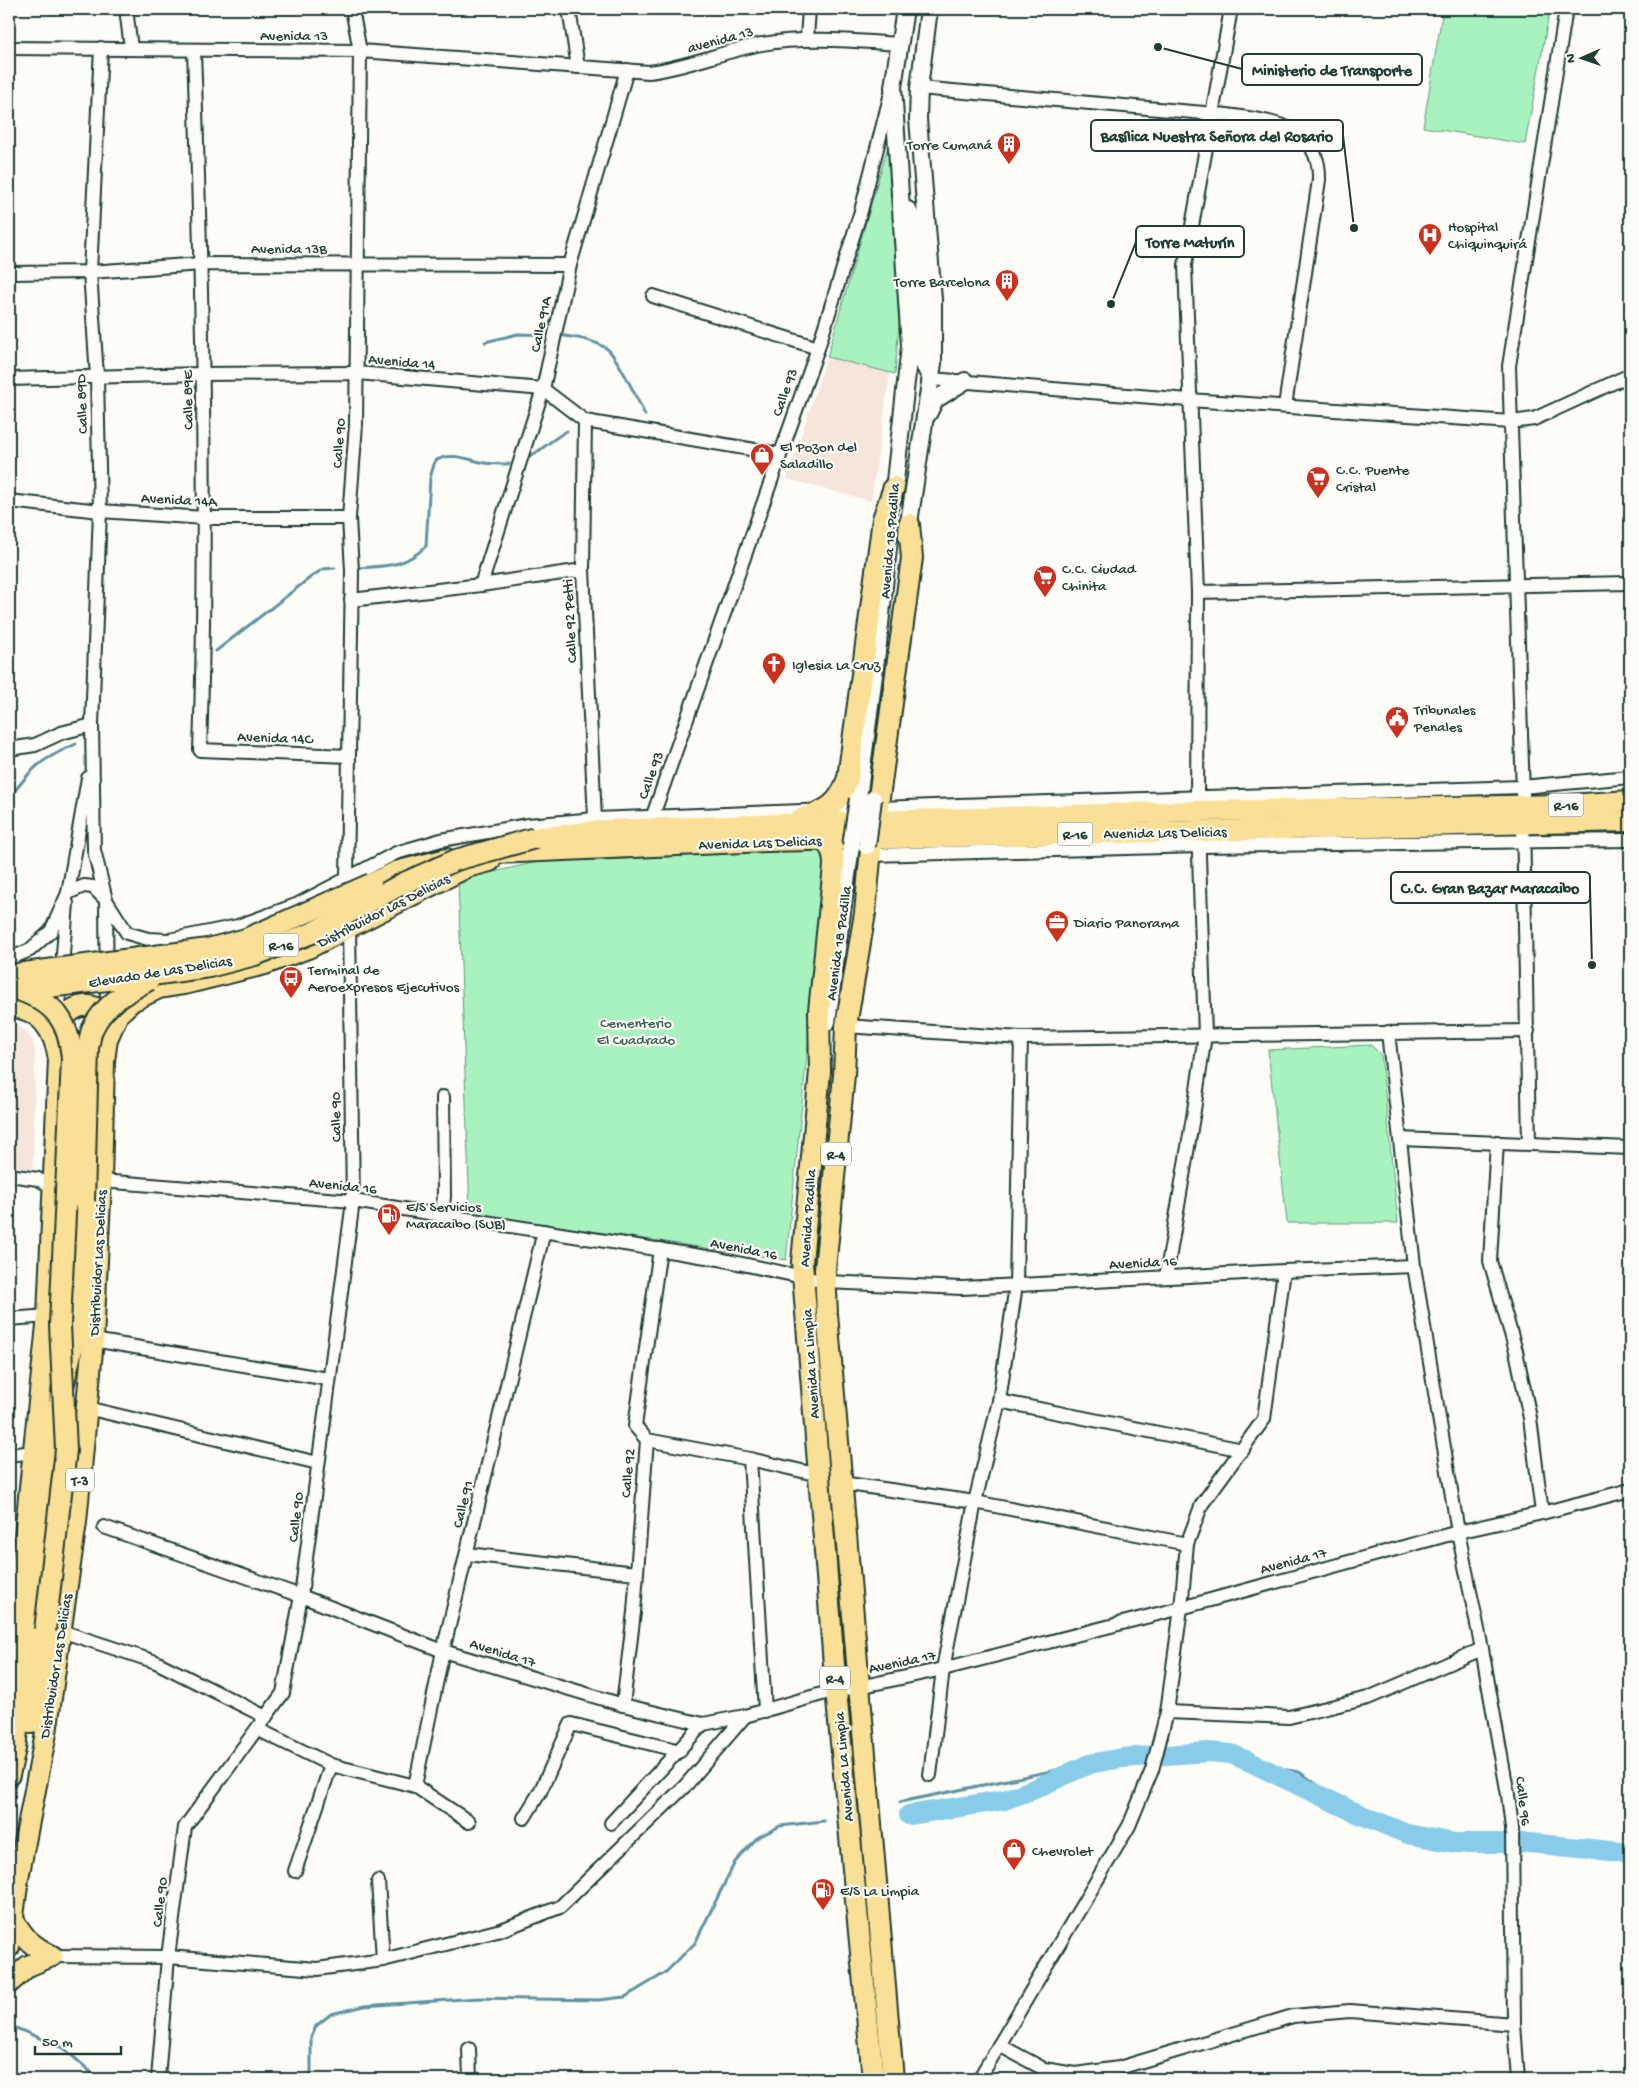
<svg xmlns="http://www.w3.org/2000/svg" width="1639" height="2088" viewBox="0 0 1639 2088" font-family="'Gochi Hand',sans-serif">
	<rect width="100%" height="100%" fill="#fdfcf7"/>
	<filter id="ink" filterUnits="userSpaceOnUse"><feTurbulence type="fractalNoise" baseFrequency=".02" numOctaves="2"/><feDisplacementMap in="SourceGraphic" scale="10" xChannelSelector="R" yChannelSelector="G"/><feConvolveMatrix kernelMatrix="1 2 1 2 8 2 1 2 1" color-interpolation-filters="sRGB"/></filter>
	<g filter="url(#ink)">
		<g fill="#f5e5da">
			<path d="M827 357 890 373 871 501 787 479Z"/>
			<path d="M9 1024H15L24 1030 32 1040 35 1050 33 1169 9 1167Z"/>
		</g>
		<g fill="#a8f2c0" stroke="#64987a">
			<path d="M1443 9H1550L1525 144 1423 127Z"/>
			<path d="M890 139 899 324 895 374 827 357Z"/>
			<path d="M828 848 786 1260 470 1213 458 880 546 860H606Z"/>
			<path d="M1371 1045 1381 1055 1398 1223H1287L1268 1050Z"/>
		</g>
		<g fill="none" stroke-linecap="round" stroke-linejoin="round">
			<g stroke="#5e93a1" stroke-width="3">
				<path d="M557 335C574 337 591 339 606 348 618 356 638 401 645 415"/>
				<path d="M485 342 518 334 551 335"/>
				<path d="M526 459C541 451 552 439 567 431"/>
				<path d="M358 568C386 566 405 567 426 546L430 478 435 461C451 451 469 460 485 463 493 464 501 464 509 464"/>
				<path d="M216 651 311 577 323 569 335 568"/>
				<path d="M9 799C32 767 40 760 76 744"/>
				<path d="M1160 1749 1186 1752 1299 1772 1393 1837 1509 1842"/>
				<path d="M900 1802 1154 1750"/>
				<path d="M1515 1842 1630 1846"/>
				<path d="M9 2025 63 2048 99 2079"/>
				<path d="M311 2079V2037L316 2026 331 2014 364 2006 478 1998 599 2000 625 1997 665 1973 695 1943 735 1862 757 1838 780 1826 824 1821"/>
			</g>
			<path stroke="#88ccea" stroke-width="20" d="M909 1815 1004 1800 1037 1788 1089 1764 1122 1758 1209 1752 1231 1754 1248 1761 1350 1810 1407 1834 1455 1843H1529L1630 1853"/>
			<g stroke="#1f3d34" stroke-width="16">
				<g id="minor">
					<path d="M126 9 131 48"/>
					<path d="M569 9 578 67"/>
					<path d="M807 38 809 9"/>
					<path d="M9 48 360 51 649 72C688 67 724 51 762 44 808 36 854 41 900 44"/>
					<path d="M101 48 90 272 97 377 100 511 92 725 94 850 106 900 107 1011"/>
					<path d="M194 50C202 284 208 517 200 750L349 756"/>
					<path d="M919 88 1227 115C1260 120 1307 122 1317 161 1319 167 1319 174 1319 180L1285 406"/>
					<path d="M9 273 90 272 201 264 570 265"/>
					<path d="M653 296 818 348"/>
					<path d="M9 379 202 374 357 373 543 389 585 421 779 454"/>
					<path d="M931 379 1189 400 1511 422 1534 419 1630 375"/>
					<path d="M585 421 583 570 595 819"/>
					<path d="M9 501 100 511 205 518H349"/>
					<path d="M481 585 543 389 570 265 627 70"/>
					<path d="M1198 592 1630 583"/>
					<path d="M351 600 481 585 583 570"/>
					<path d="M9 749 35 745 61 733 92 725"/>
					<path d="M1523 794 1509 366 1566 9"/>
					<path d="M1197 805 1198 592 1185 265 1231 9"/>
					<path d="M1523 816 1529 1144"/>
					<path d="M652 818 818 348 861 211 890 97"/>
					<path d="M871 855 1199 846 1630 840"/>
					<path d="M347 879 352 571 349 518 356 424 360 51 352 9"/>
					<path d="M68 893 84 886 93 887 106 900 127 933 148 939 169 940 238 926 296 905 396 853 441 840 528 825 595 819 959 805 1522 787 1630 777"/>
					<path d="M9 959 30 950 51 931 68 893 88 778"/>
					<path d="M58 1018 67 903"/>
					<path d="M846 1026 1021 1038 1528 1031"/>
					<path d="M1388 1032 1414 1266 1458 1532 1482 1649 1508 1795 1512 1828 1514 2024 1518 2079"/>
					<path d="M1400 1139 1630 1148"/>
					<path d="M1497 1142 1490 1261 1516 1351 1530 1418 1542 1513"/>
					<path d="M9 1175 38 1179 54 1188"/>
					<path d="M101 1181 353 1201 719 1259 826 1282 962 1288 1284 1271 1414 1266"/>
					<path d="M442 1216 444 1196 443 1097"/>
					<path d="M1166 1277 1193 1117 1205 1035 1198 825"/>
					<path d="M9 1319 48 1316"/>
					<path d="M93 1340 328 1379"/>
					<path d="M999 1401 1243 1450"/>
					<path d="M87 1408 318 1463"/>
					<path d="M647 1440 750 1459 819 1475"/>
					<path d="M9 1455 34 1452"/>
					<path d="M750 1459 765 1711"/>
					<path d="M841 1483 975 1502 1187 1544"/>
					<path d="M104 1527 301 1596 443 1651 623 1705 703 1724 745 1716 836 1690 859 1687 943 1669 1181 1608 1458 1532 1542 1513 1630 1490"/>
					<path d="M467 1554 636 1573"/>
					<path d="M61 1631 156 1662 266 1717"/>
					<path d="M623 1705 634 1612 647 1440 635 1426 660 1249"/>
					<path d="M1167 1712 1289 1717 1368 1698 1482 1649"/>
					<path d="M257 1729 331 1765 415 1786 469 1822"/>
					<path d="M930 1775 943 1669 975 1502 999 1401 1016 1285 1021 1038"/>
					<path d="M415 1786 443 1651 544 1231"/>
					<path d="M524 1818 540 1792 571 1724 680 1751"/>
					<path d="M611 1823 703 1724"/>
					<path d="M295 1871 331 1765"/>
					<path d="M378 1881 383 1960"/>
					<path d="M52 1956 168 1957 317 1969 383 1960 501 1930 560 1907 686 1785 745 1716"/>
					<path d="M999 2045 1044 2069 1075 2074 1119 2068 1293 2016 1350 2011 1514 2024"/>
					<path d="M469 2049 470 2079"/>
					<path d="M158 2079 168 1957 185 1827 283 1693 301 1596 353 1201 349 926"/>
					<path d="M979 2079 1129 1826 1152 1770 1167 1712 1181 1608 1187 1544 1202 1504 1264 1419 1284 1271"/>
				</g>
			</g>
			<g stroke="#1f3d34" stroke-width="20">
				<g id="tertiary">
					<path d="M908 210 912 218 917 244 920 280 921 359 931 379"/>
					<path d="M928 414 935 400 965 381"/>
					<path d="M893 499 910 346 893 87 905 9"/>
					<path d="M907 536 933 363V299L918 119 919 88 929 9"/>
					<path d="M858 799 878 644 889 538"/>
					<path d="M827 1022 851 846"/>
				</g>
			</g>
			<g stroke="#1f3d34" stroke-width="24">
				<g id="primary">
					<path d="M800 819C827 811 839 805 848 778L883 519 894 487"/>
					<path d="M876 819 912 558 909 524"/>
					<path d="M535 838 607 830 784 824 1197 811 1568 805 1630 801"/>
					<path d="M872 838 865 913 846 1026 844 1075 825 1269 827 1314 893 2079"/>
					<path d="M822 840C832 846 834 855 834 866L819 1011 820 1071 802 1262 836 1690 873 2079"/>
					<path d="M495 853 767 841 1630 821"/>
					<path d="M371 884 396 872 447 859"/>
					<path d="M9 1006C41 1009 54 1029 59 1059L48 1316 9 1688"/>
					<path d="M57 1037C60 1029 61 1022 67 1015 75 1005 94 1001 102 1014 105 1018 105 1024 106 1029"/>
					<path d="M31 1723 45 1630"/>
					<path d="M9 1775 15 1749 48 1450 77 1328 84 1201"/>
					<path d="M12 1918C25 1939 29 1944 52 1956"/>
					<path d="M9 1947 18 1878 46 1733 76 1522 93 1340 101 1181 104 1061 107 1039 118 1014 132 1001 159 988 184 984 265 964 308 948 467 867 490 861"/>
					<path d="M9 1983 28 1966 52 1956"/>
				</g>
			</g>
			<use href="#minor" stroke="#fdfcf7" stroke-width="12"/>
			<use href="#tertiary" stroke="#fdfcf7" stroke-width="16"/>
			<use href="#primary" stroke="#fadf96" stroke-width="20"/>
			<g stroke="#1f3d34" stroke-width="20" stroke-linecap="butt">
				<g id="tertiary-bridge">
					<path d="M851 846 858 799"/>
					<path d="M867 846 873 799"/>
				</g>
			</g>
			<g stroke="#1f3d34" stroke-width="24" stroke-linecap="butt">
				<g id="primary-bridge">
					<path d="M9 975 208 949 246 939 371 884"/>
					<path d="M19 990C55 1003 69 1021 72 1059L60 1325 66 1450 45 1630"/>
					<path d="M22 990 159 974 209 967 255 955 312 933 402 884 456 860 535 838"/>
					<path d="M84 1201 88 1047C90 1041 90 1033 93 1028 104 1004 127 992 149 980"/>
				</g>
			</g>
			<use href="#tertiary-bridge" stroke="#fdfcf7" stroke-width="16"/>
			<use href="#primary-bridge" stroke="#fadf96" stroke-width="20"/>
		</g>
	</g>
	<defs>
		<g id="building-pin" transform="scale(1.25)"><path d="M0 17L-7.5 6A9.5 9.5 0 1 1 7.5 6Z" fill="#c8321e" stroke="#fdfcf7"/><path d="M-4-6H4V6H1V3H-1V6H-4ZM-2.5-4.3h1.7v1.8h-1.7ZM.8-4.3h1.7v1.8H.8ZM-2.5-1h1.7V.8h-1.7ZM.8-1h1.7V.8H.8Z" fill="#fff"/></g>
		<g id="hospital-pin" transform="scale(1.25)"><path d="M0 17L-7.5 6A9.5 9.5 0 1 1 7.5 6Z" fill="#c8321e" stroke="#fdfcf7"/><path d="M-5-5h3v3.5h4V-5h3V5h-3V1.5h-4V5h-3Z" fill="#fff"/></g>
		<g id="shop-pin" transform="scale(1.25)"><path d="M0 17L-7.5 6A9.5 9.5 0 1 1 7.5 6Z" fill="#c8321e" stroke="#fdfcf7"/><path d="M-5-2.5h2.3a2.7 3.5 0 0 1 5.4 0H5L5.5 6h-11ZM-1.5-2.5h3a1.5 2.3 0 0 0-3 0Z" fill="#fff"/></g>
		<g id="supermarket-pin" transform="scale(1.25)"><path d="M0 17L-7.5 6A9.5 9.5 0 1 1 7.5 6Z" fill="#c8321e" stroke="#fdfcf7"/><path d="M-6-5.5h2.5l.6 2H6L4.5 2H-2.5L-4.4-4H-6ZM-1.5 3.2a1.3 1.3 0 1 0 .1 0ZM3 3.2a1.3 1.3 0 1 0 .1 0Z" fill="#fff"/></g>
		<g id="church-pin" transform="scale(1.25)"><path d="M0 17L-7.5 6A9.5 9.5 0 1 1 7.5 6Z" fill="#c8321e" stroke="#fdfcf7"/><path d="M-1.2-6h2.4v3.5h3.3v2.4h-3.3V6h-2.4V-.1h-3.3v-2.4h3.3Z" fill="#fff"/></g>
		<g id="civic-pin" transform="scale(1.25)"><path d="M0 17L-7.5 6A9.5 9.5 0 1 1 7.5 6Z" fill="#c8321e" stroke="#fdfcf7"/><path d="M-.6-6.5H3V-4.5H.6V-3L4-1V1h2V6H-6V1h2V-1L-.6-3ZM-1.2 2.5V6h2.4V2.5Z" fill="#fff"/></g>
		<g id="office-pin" transform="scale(1.25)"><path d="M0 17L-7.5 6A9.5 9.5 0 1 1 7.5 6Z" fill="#c8321e" stroke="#fdfcf7"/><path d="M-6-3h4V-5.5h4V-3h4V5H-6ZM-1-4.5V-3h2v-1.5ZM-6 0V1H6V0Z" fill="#fff"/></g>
		<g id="bus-pin" transform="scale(1.25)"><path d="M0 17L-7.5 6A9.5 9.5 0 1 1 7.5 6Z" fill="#c8321e" stroke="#fdfcf7"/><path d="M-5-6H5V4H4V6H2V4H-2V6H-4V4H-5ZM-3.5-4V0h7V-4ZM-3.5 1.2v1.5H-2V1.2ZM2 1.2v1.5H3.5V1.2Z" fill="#fff"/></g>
		<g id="fuel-pin" transform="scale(1.25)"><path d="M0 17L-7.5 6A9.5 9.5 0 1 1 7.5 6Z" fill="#c8321e" stroke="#fdfcf7"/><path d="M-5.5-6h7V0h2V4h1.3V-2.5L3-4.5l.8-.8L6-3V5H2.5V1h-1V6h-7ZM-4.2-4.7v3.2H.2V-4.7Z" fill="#fff"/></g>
	</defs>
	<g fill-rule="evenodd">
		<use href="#building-pin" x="1009" y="144"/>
		<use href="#hospital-pin" x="1430" y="235"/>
		<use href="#building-pin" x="1007" y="281"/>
		<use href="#shop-pin" x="762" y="455"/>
		<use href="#supermarket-pin" x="1318" y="478"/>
		<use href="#supermarket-pin" x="1045" y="577"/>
		<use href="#church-pin" x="774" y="664"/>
		<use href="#civic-pin" x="1397" y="718"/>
		<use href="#office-pin" x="1057" y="922"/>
		<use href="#bus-pin" x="291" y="978"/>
		<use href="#fuel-pin" x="389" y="1215"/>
		<use href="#shop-pin" x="1014" y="1850"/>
		<use href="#fuel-pin" x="823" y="1890"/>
	</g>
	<g text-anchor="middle" stroke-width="4.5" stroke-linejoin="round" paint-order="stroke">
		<g fill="#fdfcf7" stroke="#62766e" stroke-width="1">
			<rect x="1548.5" y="793.5" width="35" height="23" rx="4"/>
			<rect x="1057.5" y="822.5" width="35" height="23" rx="4"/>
			<rect x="263.5" y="933.5" width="35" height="23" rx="4"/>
			<rect x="821" y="1142.5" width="30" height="23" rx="4"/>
			<rect x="66" y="1468.5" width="28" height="23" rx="4"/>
			<rect x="820" y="1666.5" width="30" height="23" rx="4"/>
		</g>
		<g font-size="14" font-weight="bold" fill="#1f3d34">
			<text x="1566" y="810">R-16</text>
			<text x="1075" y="839">R-16</text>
			<text x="281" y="950">R-16</text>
			<text x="836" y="1159">R-4</text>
			<text x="80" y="1485">T-3</text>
			<text x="835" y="1683">R-4</text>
		</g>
		<g font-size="15" fill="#1f3d34" stroke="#fdfcf7">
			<text x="294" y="40">Avenida 13</text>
			<text transform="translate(720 39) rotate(-15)" y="5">avenida 13</text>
			<text x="289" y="253">Avenida 13B</text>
			<text transform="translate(540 324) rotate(-78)" y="5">Calle 91A</text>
			<text transform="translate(402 361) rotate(5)" y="5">Avenida 14</text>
			<text transform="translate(784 392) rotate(-70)" y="5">Calle 93</text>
			<text transform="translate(187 400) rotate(-91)" y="5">Calle 89E</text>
			<text transform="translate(81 404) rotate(-92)" y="5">Calle 89D</text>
			<text transform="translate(338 443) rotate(-86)" y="5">Calle 90</text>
			<text transform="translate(179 499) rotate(3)" y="5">Avenida 14A</text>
			<text transform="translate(889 541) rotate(-85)" y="5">Avenida 18 Padilla</text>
			<text transform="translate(569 621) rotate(-93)" y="5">Calle 92 Petti</text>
			<text transform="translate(275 737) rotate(2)" y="5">Avenida 14C</text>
			<text transform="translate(650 775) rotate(-70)" y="5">Calle 93</text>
			<text transform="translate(1165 832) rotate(-1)" y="5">Avenida Las Delicias</text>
			<text transform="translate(760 842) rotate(-2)" y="5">Avenida Las Delicias</text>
			<text transform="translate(383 910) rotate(-27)" y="5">Distribuidor Las Delicias</text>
			<text transform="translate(838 943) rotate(-82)" y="5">Avenida 18 Padilla</text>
			<text transform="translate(160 971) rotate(-9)" y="5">Elevado de Las Delicias</text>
			<text transform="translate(335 1117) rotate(-91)" y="5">Calle 90</text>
			<text transform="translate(343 1185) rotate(6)" y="5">Avenida 16</text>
			<text transform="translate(807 1218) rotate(-86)" y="5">Avenida Padilla</text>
			<text transform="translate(744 1248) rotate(11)" y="5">Avenida 16</text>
			<text transform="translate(1143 1262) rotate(-3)" y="5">Avenida 16</text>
			<text transform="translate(97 1263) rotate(-87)" y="5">Distribuidor Las Delicias</text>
			<text transform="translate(810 1364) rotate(-94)" y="5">Avenida La Limpia</text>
			<text transform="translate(627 1473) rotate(-85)" y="5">Calle 92</text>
			<text transform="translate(462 1504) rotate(-76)" y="5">Calle 91</text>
			<text transform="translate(295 1517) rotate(-83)" y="5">Calle 90</text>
			<text transform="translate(1293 1560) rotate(-15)" y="5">Avenida 17</text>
			<text transform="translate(503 1652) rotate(17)" y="5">Avenida 17</text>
			<text transform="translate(902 1661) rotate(-12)" y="5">Avenida 17</text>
			<text transform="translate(55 1666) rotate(-81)" y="5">Distribuidor Las Delicias</text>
			<text transform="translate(843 1767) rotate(-95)" y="5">Avenida La Limpia</text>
			<text transform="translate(1524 1801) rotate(83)" y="5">Calle 96</text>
			<text transform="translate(159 1902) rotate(-83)" y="5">Calle 90</text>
		</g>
		<g font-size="15" fill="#1f3d34" stroke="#fdfcf7" text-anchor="start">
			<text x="992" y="149" text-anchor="end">Torre Cumaná</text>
			<text x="1448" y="231">Hospital<tspan x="1448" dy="17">Chiquinquirá</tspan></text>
			<text x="990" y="286" text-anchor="end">Torre Barcelona</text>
			<text x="780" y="451">El Pozon del<tspan x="780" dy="17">Saladillo</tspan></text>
			<text x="1336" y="474">C.C. Puente<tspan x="1336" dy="17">Cristal</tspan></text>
			<text x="1062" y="573">C.C. Ciudad<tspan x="1062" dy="17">Chinita</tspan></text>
			<text x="792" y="669">Iglesia La Cruz</text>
			<text x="1414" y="714">Tribunales<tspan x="1414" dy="17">Penales</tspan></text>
			<text x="1074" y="927">Diario Panorama</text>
			<text x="308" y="974">Terminal de<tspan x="308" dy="17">Aeroexpresos Ejecutivos</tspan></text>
			<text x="406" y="1211">E/S Servicios<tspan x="406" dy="17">Maracaibo (SUB)</tspan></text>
			<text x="1032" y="1855">Chevrolet</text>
			<text x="840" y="1895">E/S La Limpia</text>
		</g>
		<g font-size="15" fill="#3a6150" stroke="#fdfcf7">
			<text x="636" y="1027">Cementerio<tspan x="636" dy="17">El Cuadrado</tspan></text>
		</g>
	</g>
	<path fill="none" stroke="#1f3d34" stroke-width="2" d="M1158 47L1242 69M1354 228L1343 135M1111 304L1136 242M1592 965L1590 887"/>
	<g fill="#1f3d34" stroke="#fdfcf7" stroke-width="2">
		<circle cx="1158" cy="47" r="5"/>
		<circle cx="1354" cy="228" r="5"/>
		<circle cx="1111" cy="304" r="5"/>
		<circle cx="1592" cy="965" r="5"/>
	</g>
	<g fill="#fdfcf7" stroke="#1f3d34" stroke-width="2">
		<rect x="1242" y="54" width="180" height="31" rx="5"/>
		<rect x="1091" y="120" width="252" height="31" rx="5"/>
		<rect x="1136" y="226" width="108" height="31" rx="5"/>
		<rect x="1391" y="872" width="199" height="31" rx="5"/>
	</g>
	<g font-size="16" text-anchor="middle" font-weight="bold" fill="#1f3d34">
		<text x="1332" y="75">Ministerio de Transporte</text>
		<text x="1217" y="141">Basílica Nuestra Señora del Rosario</text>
		<text x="1190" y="247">Torre Maturín</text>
		<text x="1490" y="893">C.C. Gran Bazar Maracaibo</text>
	</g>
	<rect width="1639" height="2088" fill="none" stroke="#fdfcf7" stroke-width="30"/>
	<rect x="15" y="15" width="1609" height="2058" fill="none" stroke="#1f3d34" stroke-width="2" filter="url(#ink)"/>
	<g transform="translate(1582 58) rotate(268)" stroke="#fdfcf7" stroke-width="4" paint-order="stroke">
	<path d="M0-4L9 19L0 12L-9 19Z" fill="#1f3d34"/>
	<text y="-8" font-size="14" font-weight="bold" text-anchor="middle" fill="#1f3d34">N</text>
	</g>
	<path d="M35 2046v8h86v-8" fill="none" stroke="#1f3d34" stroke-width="2.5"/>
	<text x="42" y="2046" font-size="15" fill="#1f3d34" stroke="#fdfcf7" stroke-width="4" paint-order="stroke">50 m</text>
</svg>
